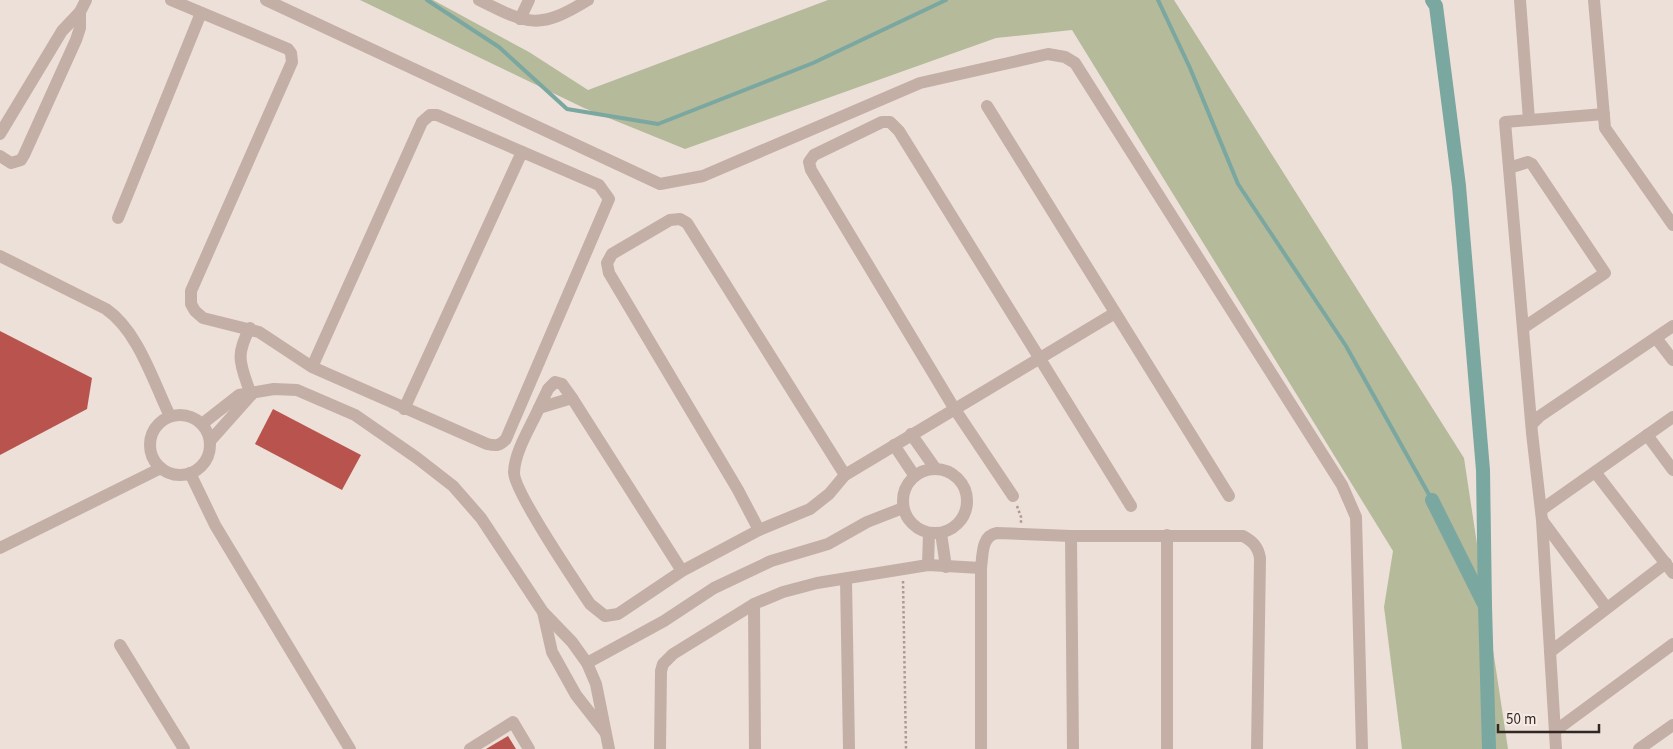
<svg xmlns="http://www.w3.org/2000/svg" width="1673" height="749" viewBox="0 0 1673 749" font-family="'Source Sans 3',sans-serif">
	<rect width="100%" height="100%" fill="#ede0d9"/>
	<path fill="#b5ba9b" d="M360 0H433L529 52 588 90 828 0H1174L1464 458 1508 749H1402L1384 607 1393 551 1072 30 996 38 685 149 584 108Z"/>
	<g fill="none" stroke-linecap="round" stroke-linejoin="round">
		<g stroke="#7ba7a1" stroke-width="4">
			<path d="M427 0 499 47 567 109 658 124 813 63 946 0"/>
			<path d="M1158 0 1190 68 1238 184 1346 346 1432 500"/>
		</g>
		<g stroke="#7ba7a1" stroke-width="14">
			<path d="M1432 0 1436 6 1459 186 1483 470 1485 606"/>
			<path d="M1432 500 1485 606 1489 749"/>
		</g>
	</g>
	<g fill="#b8544d">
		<path d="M0 331 92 378 87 409 0 455Z"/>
		<path d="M273 409 361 455 342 490 255 444Z"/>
		<path d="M508 736 516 749H486Z"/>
	</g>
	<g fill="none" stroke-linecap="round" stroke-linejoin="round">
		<g stroke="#af9991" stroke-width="2.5" stroke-dasharray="2.5 2.5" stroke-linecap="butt">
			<path d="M1017 506 1021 517V523"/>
			<path d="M903 581 906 749"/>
		</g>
		<g stroke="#c4afa6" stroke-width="12">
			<path d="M171 0 288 49 291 53 292 62 191 291V304L195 311 203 318 259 332 312 367 487 444C496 446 500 446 506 439L609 199 599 185 437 115H430L422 122 312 367"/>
			<path d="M266 0 660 184 703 176 920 83 1048 54 1065 57 1075 63 1342 485 1356 517 1362 749"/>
			<path d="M479 0C529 25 539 30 588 0"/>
			<path d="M1520 0 1529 120"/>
			<path d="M1594 0 1605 128 1673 225"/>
			<path d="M520 19 529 0"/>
			<path d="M987 106 1229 496"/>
			<path d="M0 134 62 31 80 12 86 0"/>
			<path d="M0 156 11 163 21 160 24 155 76 40 80 28V12"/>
			<path d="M1509 168 1528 162 1532 164 1605 273 1523 328"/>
			<path d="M118 218 201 13"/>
			<path d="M0 256 106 309C138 331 153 381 170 416"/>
			<path d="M250 328C234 357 241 365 251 395"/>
			<path d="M1656 338 1673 360"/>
			<path d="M539 408 548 389 555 382 562 384 572 398"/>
			<path d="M404 409 522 152"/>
			<circle cx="180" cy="445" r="30"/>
			<path d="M202 424 239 395 274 389 297 390 355 415 417 458 453 486 481 518 543 612 572 642 587 663 596 684 609 749"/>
			<path d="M1532 424 1540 416 1673 326"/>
			<path d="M911 434 935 468"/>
			<path d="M1647 435 1673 470"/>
			<path d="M210 441 251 395"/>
			<path d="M894 445 914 475"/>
			<circle cx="935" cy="501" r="32"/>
			<path d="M1595 472 1673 573"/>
			<path d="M190 473 215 525 350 749"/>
			<path d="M1013 496 954 408 811 170 809 162 814 155 882 122H890L899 131 1131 506"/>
			<path d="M1541 510 1673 417"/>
			<path d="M1542 520 1606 607"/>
			<path d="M759 530 738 490 609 273 607 263 612 254 670 220 680 219 687 223 845 475"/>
			<path d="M941 533 946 567"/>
			<path d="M1167 535V749"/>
			<path d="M1071 536 1073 749"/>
			<path d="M0 548 161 468"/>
			<path d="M928 565 929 533"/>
			<path d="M682 571 572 398 539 408C530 428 515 451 514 472 513 490 576 583 590 604L605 616 618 614 682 571 759 530 810 509 829 494 845 475 1115 313"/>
			<path d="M846 579 849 749"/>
			<path d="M754 604 755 749"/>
			<path d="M543 612 552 652 576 695 605 732"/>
			<path d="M120 645 184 749"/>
			<path d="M1550 652 1666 563"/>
			<path d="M587 663 664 621 714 588 771 561 828 544 867 522 903 508"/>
			<path d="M1555 731 1673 644"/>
			<path d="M470 749 513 722 529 749"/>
			<path d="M660 749 661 671 663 664 673 654 754 604 783 592 817 583 928 565 981 568"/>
			<path d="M981 749V568C983 555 981 536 997 533L1071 536H1243C1252 541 1258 546 1260 558L1257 749"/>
			<path d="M1556 749 1542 520 1532 433 1505 122 1604 114"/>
			<path d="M1639 749 1673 725"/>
		</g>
	</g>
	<path d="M1498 724v8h101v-8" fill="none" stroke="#312826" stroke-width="2.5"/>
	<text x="1506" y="724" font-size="15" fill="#312826" stroke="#f6ebe4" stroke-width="4" paint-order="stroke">50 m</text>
</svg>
